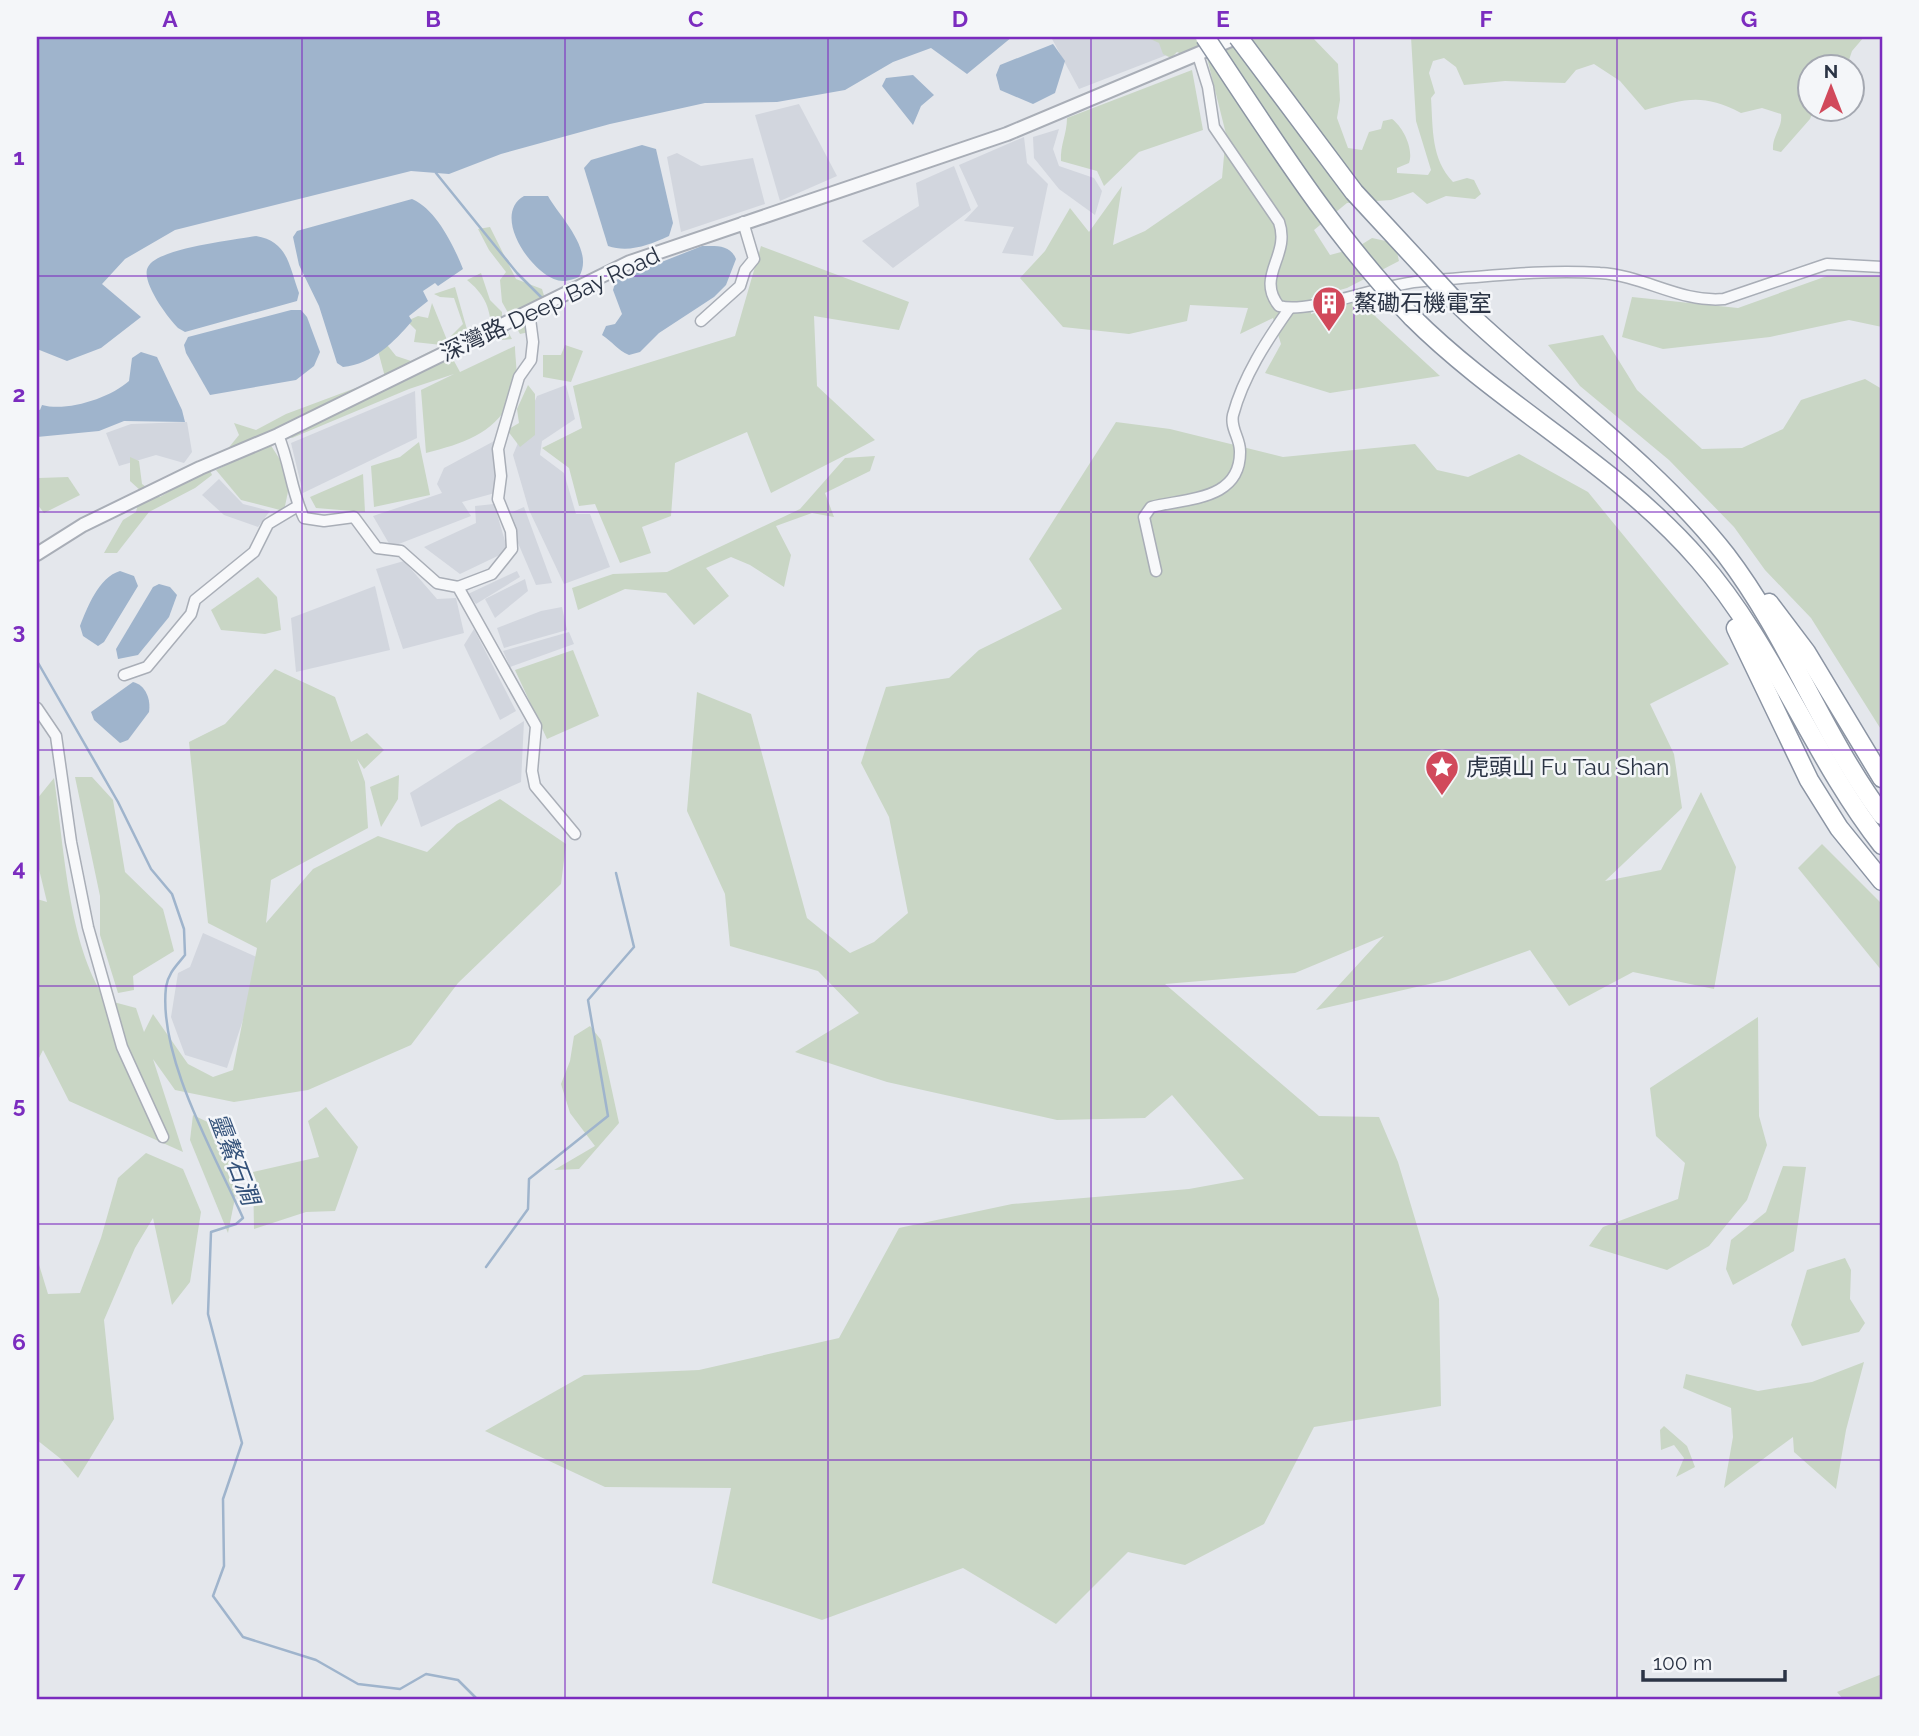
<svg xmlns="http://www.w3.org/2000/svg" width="1919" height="1736" viewBox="0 0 1919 1736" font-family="Raleway,'Noto Sans SC',sans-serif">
	<rect width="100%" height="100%" fill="#e4e7ec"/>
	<g fill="#d2d6de">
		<path d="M1051 37H1160L1172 53 1079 89Z"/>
		<path d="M799 104 837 176 780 201 755 115Z"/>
		<path d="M1059 129 1053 149 1059 166 1094 178 1102 191 1095 215 1059 189 1034 158 1033 137Z"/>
		<path d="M1024 137 1027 163 1048 184 1033 256 1002 253 1014 227 964 221 978 206 959 165Z"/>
		<path d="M677 153 701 166 753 158 765 204 681 232 667 157Z"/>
		<path d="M954 166 971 210 893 268 862 241 919 206 916 183Z"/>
		<path d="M566 385 575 419 542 441 540 455 564 473 576 514H590L610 567 564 584 529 510 513 455 537 396Z"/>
		<path d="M415 391 417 438 303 493 291 443Z"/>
		<path d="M187 422 192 452 184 463 156 455 119 466 106 433 131 424Z"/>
		<path d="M496 440 495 493 462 502 471 516 391 547 373 516 442 493 437 484 444 468Z"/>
		<path d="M219 479 243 504 270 511 258 527 224 515 202 495Z"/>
		<path d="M494 504 508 551 460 574 424 547 476 523 475 506Z"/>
		<path d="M524 507 552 583 536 585 506 515Z"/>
		<path d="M404 561 437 599 456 598 464 633 403 649 376 569Z"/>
		<path d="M517 571 520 577 476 604 468 594Z"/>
		<path d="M525 579 528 591 495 618 485 599Z"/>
		<path d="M375 586 390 650 296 672 291 618Z"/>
		<path d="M562 607 567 630 504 648 497 628 541 611Z"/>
		<path d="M474 629 516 711 500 720 464 645Z"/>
		<path d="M569 632 574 644 510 667 503 651Z"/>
		<path d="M524 721 521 782 421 827 410 793Z"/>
		<path d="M203 933 263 960 227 1068 185 1055 171 1017 178 973 190 967Z"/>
	</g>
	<g fill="#c9d6c5">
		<path d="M1146 37H1232L1188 57 1177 52 1171 58 1163 54 1159 43Z"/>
		<path d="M1245 37H1312L1338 64 1340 100 1337 118 1348 148 1362 150 1369 132 1381 129 1383 121 1392 119C1403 127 1414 149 1409 163L1397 168V173L1428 175 1431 170 1416 121 1411 37H1864L1852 51 1847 66H1811V108L1814 109 1810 119 1781 152 1773 150C1772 136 1783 127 1781 114L1762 108 1741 113C1702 93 1686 99 1645 110L1620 81 1594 64 1576 70 1565 83 1505 81 1464 85 1456 67 1444 58 1433 61 1429 73 1435 93 1431 98C1433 129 1431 159 1453 182L1467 178 1474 180 1481 194 1475 199 1446 196 1427 204 1413 192 1391 200 1347 203 1314 230 1330 255 1356 248 1372 238 1395 243 1399 261 1347 288 1311 298V314L1364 299 1376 317 1440 376 1330 393 1265 373 1281 344 1273 318 1240 334 1248 308 1190 305 1187 321 1129 334 1063 327 1020 278 1045 251 1070 208 1089 232 1122 186 1113 245 1145 231 1222 178 1226 134 1207 58Z"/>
		<path d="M1192 70 1203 130 1139 152 1104 186 1097 171 1061 161C1060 145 1067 134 1067 118Z"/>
		<path d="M490 227 516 279 542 289 545 299 518 316 529 332 520 334 502 302 500 280 506 272 489 250 478 229Z"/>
		<path d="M761 246 909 302 899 330 814 316 817 386 875 440 771 493 747 432 675 463 671 516 642 527 651 553 620 563 595 504 579 506 569 468 542 448 582 428 573 386 735 336Z"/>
		<path d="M481 273 490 300 502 312V321L512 339 502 340 500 327H491C490 306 483 293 467 280Z"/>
		<path d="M1827 276H1882V327L1849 320 1770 337 1663 349 1622 337 1632 297 1738 308Z"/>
		<path d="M455 287 468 333 451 346 414 342 416 330 407 321 418 316 428 318 432 303 447 340 463 324 454 298 440 297 434 294Z"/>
		<path d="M1603 335 1637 390 1702 449 1742 448 1783 429 1801 400 1865 379 1882 389V731L1811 618 1765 570 1734 527 1669 460 1580 386 1548 345Z"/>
		<path d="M384 341 396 356 411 361 433 350H448L460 372 515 346C515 359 519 379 515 390 500 432 466 443 426 453L421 390 454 374 409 389 292 438 277 431 226 451 239 435 234 423 256 430 286 414 385 377 377 347Z"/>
		<path d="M565 345 583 351 571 382 543 377V355H561Z"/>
		<path d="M528 385 535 394V435L520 447 507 430 519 423 517 409Z"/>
		<path d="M1116 422 1170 429 1283 457 1415 444 1437 470 1468 477 1519 454 1588 492 1729 664 1650 704 1674 754 1682 808 1605 881 1661 870 1701 792 1736 867 1714 989 1633 972 1569 1006 1530 950 1447 980 1316 1010 1384 936 1295 973 1165 984 1319 1116 1379 1117 1398 1162 1439 1299 1441 1406 1314 1427 1264 1524 1185 1565 1128 1552 1056 1624 963 1568 822 1620 712 1583 731 1488 605 1487 485 1431 584 1375 699 1370 839 1338 899 1228 1012 1204 1189 1189 1244 1179 1172 1095 1145 1118 1057 1120 887 1082 795 1052 859 1013 818 971 730 946 725 894 687 811 697 692 751 714 807 918 850 953 874 942 908 913 889 817 861 763 886 687 949 678 979 650 1062 609 1029 559Z"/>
		<path d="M419 442 430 495 374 507 371 466 400 457Z"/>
		<path d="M270 444 291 477 284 511 241 500 216 470Z"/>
		<path d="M875 456 870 471 825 493 834 517 812 513 776 526 791 555 784 587 750 565 731 557 706 568 729 596 694 625 666 593 625 589 578 610 572 588 613 574 667 572 800 509 845 458Z"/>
		<path d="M130 457 139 461 142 484 160 497 209 468 212 475 195 488 149 512 117 553H104L123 520 136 512 141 491 130 481Z"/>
		<path d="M363 474 365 512 316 508 310 497Z"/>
		<path d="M68 477 80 495 44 513 37 504 39 478Z"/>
		<path d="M258 577 277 597 281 630 265 634 221 630 211 610Z"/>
		<path d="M573 650 599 716 547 739 515 670Z"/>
		<path d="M275 669 335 697 351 742 367 733 384 750 364 769 357 759 365 782 368 828 271 880 266 923 313 869 378 836 427 852 457 824 500 799 566 844 561 884 458 983 411 1045 308 1090 234 1102 175 1090 153 1059 183 1152 69 1101 43 1050 37 1062V899L47 902 37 861V799L54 778C64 845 68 945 106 1000L136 1008 144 1032 153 1014 188 1064 213 1077 233 1070 257 948 208 923 189 742 225 724Z"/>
		<path d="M399 775 398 799 381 827 370 787Z"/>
		<path d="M75 777H92L113 800 125 872 163 909 174 951 133 976 134 990 118 993 100 935V896Z"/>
		<path d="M1822 844 1882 904V971L1798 868Z"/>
		<path d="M1758 1017 1759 1116 1767 1145 1747 1200 1709 1246 1667 1270 1589 1246 1603 1227 1678 1199 1685 1163 1656 1136 1650 1088Z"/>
		<path d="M590 1026 601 1040 619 1123 579 1169 554 1170 595 1146 570 1113 561 1084 570 1061 574 1036Z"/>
		<path d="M326 1107 358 1147 335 1211 306 1212 254 1229 253 1172 319 1157 308 1121Z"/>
		<path d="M193 1115 220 1128 238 1183 228 1233 190 1140Z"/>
		<path d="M146 1153 183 1169 201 1212 190 1282 172 1305 153 1218 135 1248 104 1320 114 1419 78 1478 61 1459 37 1440V1258L48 1294 80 1293 101 1238 118 1178Z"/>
		<path d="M1783 1166 1806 1167 1794 1251 1733 1285 1726 1269 1731 1240 1766 1212Z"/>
		<path d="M1845 1258 1851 1270 1850 1299 1865 1323 1859 1332 1802 1346 1791 1325 1807 1270Z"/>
		<path d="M1864 1362 1846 1430 1836 1489 1794 1452 1793 1437 1724 1488 1733 1437 1731 1408 1683 1388 1686 1374 1758 1391 1812 1382Z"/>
		<path d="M1664 1426 1687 1446 1695 1467 1676 1477 1684 1458 1674 1445 1661 1450 1660 1430Z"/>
		<path d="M1882 1674V1699H1843L1837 1692Z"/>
	</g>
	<g fill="#9fb4cc">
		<path d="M37 37H1012L967 74 931 48 893 62 845 90 777 102 705 103 610 124 501 154 449 174 411 171 175 230 125 259 102 284 141 317 101 348 67 361 37 349Z"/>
		<path d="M1053 44 1065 61 1055 93 1033 104 1000 90 996 75 1000 65Z"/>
		<path d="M913 75 934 95 921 106 913 125 882 86 886 78Z"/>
		<path d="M642 145 656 149 673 223 669 236C649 245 629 253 608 246L584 168 591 160Z"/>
		<path d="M524 196H548C559 216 595 250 579 277 574 279 568 281 563 281 536 281 489 216 524 196Z"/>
		<path d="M412 199C436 209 454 246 463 269L438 286 435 283 423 291 428 301 409 316 412 321C394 342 373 364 343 367L337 363 319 306 299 265 293 237 297 231Z"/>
		<path d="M256 236C288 241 289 266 299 293L297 301 185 332 178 328C168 318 140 281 148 267 157 248 235 240 256 236Z"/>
		<path d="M702 246C716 246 730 244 736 259L726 285 714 297 659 333 640 352 629 355C617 350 613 342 602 335L606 326 615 324 622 314 613 290 616 280Z"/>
		<path d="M291 310H301L307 317 320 352 314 366 296 380 210 395 186 353 184 345 188 337Z"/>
		<path d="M141 352 157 357 182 410 185 422 124 421 99 431 37 437V409L40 410 42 405C67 412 110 398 129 381L132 358Z"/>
		<path d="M120 571 134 576 138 586 104 642 98 646 83 636 80 626C87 608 99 577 120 571Z"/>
		<path d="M159 584 170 587 177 595 169 617 138 655 118 659 116 649 153 587Z"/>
		<path d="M133 682C146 685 151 700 149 712L128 740 120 743 94 720 91 712Z"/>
	</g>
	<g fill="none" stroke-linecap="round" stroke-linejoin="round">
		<g stroke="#9fb4cc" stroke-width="2.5">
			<path d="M436 173 517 273 541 297"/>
			<path d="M37 661 118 802 151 869 172 894 184 929 185 955C177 965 168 973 166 987 158 1057 214 1153 243 1218L236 1224 211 1232 208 1314 242 1443 223 1499 224 1566 213 1596 243 1637 316 1660 358 1684 400 1689 426 1674 458 1680 477 1699"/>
			<path d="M486 1267 528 1209 529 1179 608 1116 588 1000 634 947 616 873"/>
		</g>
		<g stroke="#a9aeb7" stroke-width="13">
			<g id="minor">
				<path d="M1198 55 1208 87 1214 127 1279 222C1291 256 1255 276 1279 306 1310 315 1383 283 1424 281 1482 277 1542 269 1600 273 1643 275 1680 303 1724 299L1827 264 1882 267"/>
				<path d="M701 321 740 286 745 270 754 259 743 222"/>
				<path d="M278 435C290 463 291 491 304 518L324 521 354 517 377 548 401 551 437 583 458 587 536 726 532 771 535 786 575 834"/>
				<path d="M1156 571 1144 517 1151 507C1189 498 1241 500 1240 451 1240 438 1230 428 1233 415 1243 377 1267 340 1289 309"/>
				<path d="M458 587 492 574 512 549 511 531 498 499 501 476 498 449 519 377 531 360 533 342 529 311"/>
				<path d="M124 675 147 667 191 614 195 600 254 552 268 524 298 506"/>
				<path d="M37 708 56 736 71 842 88 927 122 1047 163 1137"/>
			</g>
		</g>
		<g stroke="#a9aeb7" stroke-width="16">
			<path id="tertiary" d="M37 554 83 525 200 468 278 435 630 262 1007 134 1238 37"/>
		</g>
		<g stroke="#8b94a3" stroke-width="21">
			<g id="motorway">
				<path d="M1454 300C1543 387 1649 457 1726 555 1788 636 1822 734 1882 815"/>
				<path d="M1412 317C1501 406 1616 464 1699 560 1774 645 1812 756 1882 845"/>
				<path d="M1769 603 1806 652 1882 778"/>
				<path d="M1736 628 1809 780 1839 828 1882 881"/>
			</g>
		</g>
		<use href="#minor" stroke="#f7f8fa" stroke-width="10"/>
		<use href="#tertiary" stroke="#f7f8fa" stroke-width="12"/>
		<use href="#motorway" stroke="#fff" stroke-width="18"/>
		<g stroke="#8b94a3" stroke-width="21" stroke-linecap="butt">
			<g id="motorway-bridge">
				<path d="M1205 37C1270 134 1331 233 1412 317"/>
				<path d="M1238 37 1354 192 1454 300"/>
			</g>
		</g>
		<use href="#motorway-bridge" stroke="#fff" stroke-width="18"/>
	</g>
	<path fill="none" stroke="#7b2cbf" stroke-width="2" stroke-opacity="0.55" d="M302 37V1699M565 37V1699M828 37V1699M1091 37V1699M1354 37V1699M1617 37V1699M37 276H1882M37 512H1882M37 750H1882M37 986H1882M37 1224H1882M37 1460H1882"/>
	<defs>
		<g id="building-pin" transform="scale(1.75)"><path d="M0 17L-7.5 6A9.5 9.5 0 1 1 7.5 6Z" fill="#d1495b" stroke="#f4f6f9"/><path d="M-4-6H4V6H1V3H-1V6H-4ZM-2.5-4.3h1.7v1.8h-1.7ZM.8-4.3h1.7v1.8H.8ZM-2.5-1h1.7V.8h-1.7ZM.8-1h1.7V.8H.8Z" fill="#fff"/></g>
		<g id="sight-pin" transform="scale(1.75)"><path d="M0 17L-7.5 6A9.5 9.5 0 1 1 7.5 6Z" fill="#d1495b" stroke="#f4f6f9"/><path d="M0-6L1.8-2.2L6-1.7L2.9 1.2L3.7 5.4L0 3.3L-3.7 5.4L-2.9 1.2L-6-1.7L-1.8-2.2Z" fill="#fff"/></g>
	</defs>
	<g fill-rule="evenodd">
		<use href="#building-pin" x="1329" y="303"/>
		<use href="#sight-pin" x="1442" y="767"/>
	</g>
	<g text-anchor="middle" stroke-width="5" stroke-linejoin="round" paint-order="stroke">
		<g font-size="23" fill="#2b3445" stroke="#f4f6f9" text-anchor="start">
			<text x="1354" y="311">鰲磡石機電室</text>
			<text x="1466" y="775">虎頭山 Fu Tau Shan</text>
		</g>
		<g font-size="23" fill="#2b3445" stroke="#f4f6f9">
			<text transform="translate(550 304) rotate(-25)" y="8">深灣路 Deep Bay Road</text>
		</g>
		<g font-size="24" font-style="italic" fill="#34527a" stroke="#f4f6f9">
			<text transform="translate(234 1159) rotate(69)" y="8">靈鰲石澗</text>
		</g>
	</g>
	<rect width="1919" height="1736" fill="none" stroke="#f4f6f9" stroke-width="77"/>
	<g transform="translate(1831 88)"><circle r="33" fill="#f4f6f9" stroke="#a4a8b1" stroke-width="2"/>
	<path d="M0-5L12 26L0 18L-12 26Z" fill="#d1495b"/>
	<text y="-10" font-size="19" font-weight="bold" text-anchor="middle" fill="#2b3445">N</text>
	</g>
	<path d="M1643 1670v10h142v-10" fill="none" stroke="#2b3445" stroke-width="3.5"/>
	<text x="1653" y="1670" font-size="21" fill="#2b3445" stroke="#f4f6f9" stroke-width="5" paint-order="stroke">100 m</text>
	<rect x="38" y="38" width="1843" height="1660" fill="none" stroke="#7b2cbf" stroke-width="2.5"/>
	<g font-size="23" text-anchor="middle" font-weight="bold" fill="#7b2cbf">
		<text x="170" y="27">A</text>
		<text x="433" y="27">B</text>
		<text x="696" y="27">C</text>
		<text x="960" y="27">D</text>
		<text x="1223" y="27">E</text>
		<text x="1486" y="27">F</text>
		<text x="1749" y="27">G</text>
		<text x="19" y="165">1</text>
		<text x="19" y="402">2</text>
		<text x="19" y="639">3</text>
		<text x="19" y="876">4</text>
		<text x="19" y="1113">5</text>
		<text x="19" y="1350">6</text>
		<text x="19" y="1587">7</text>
	</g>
</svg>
